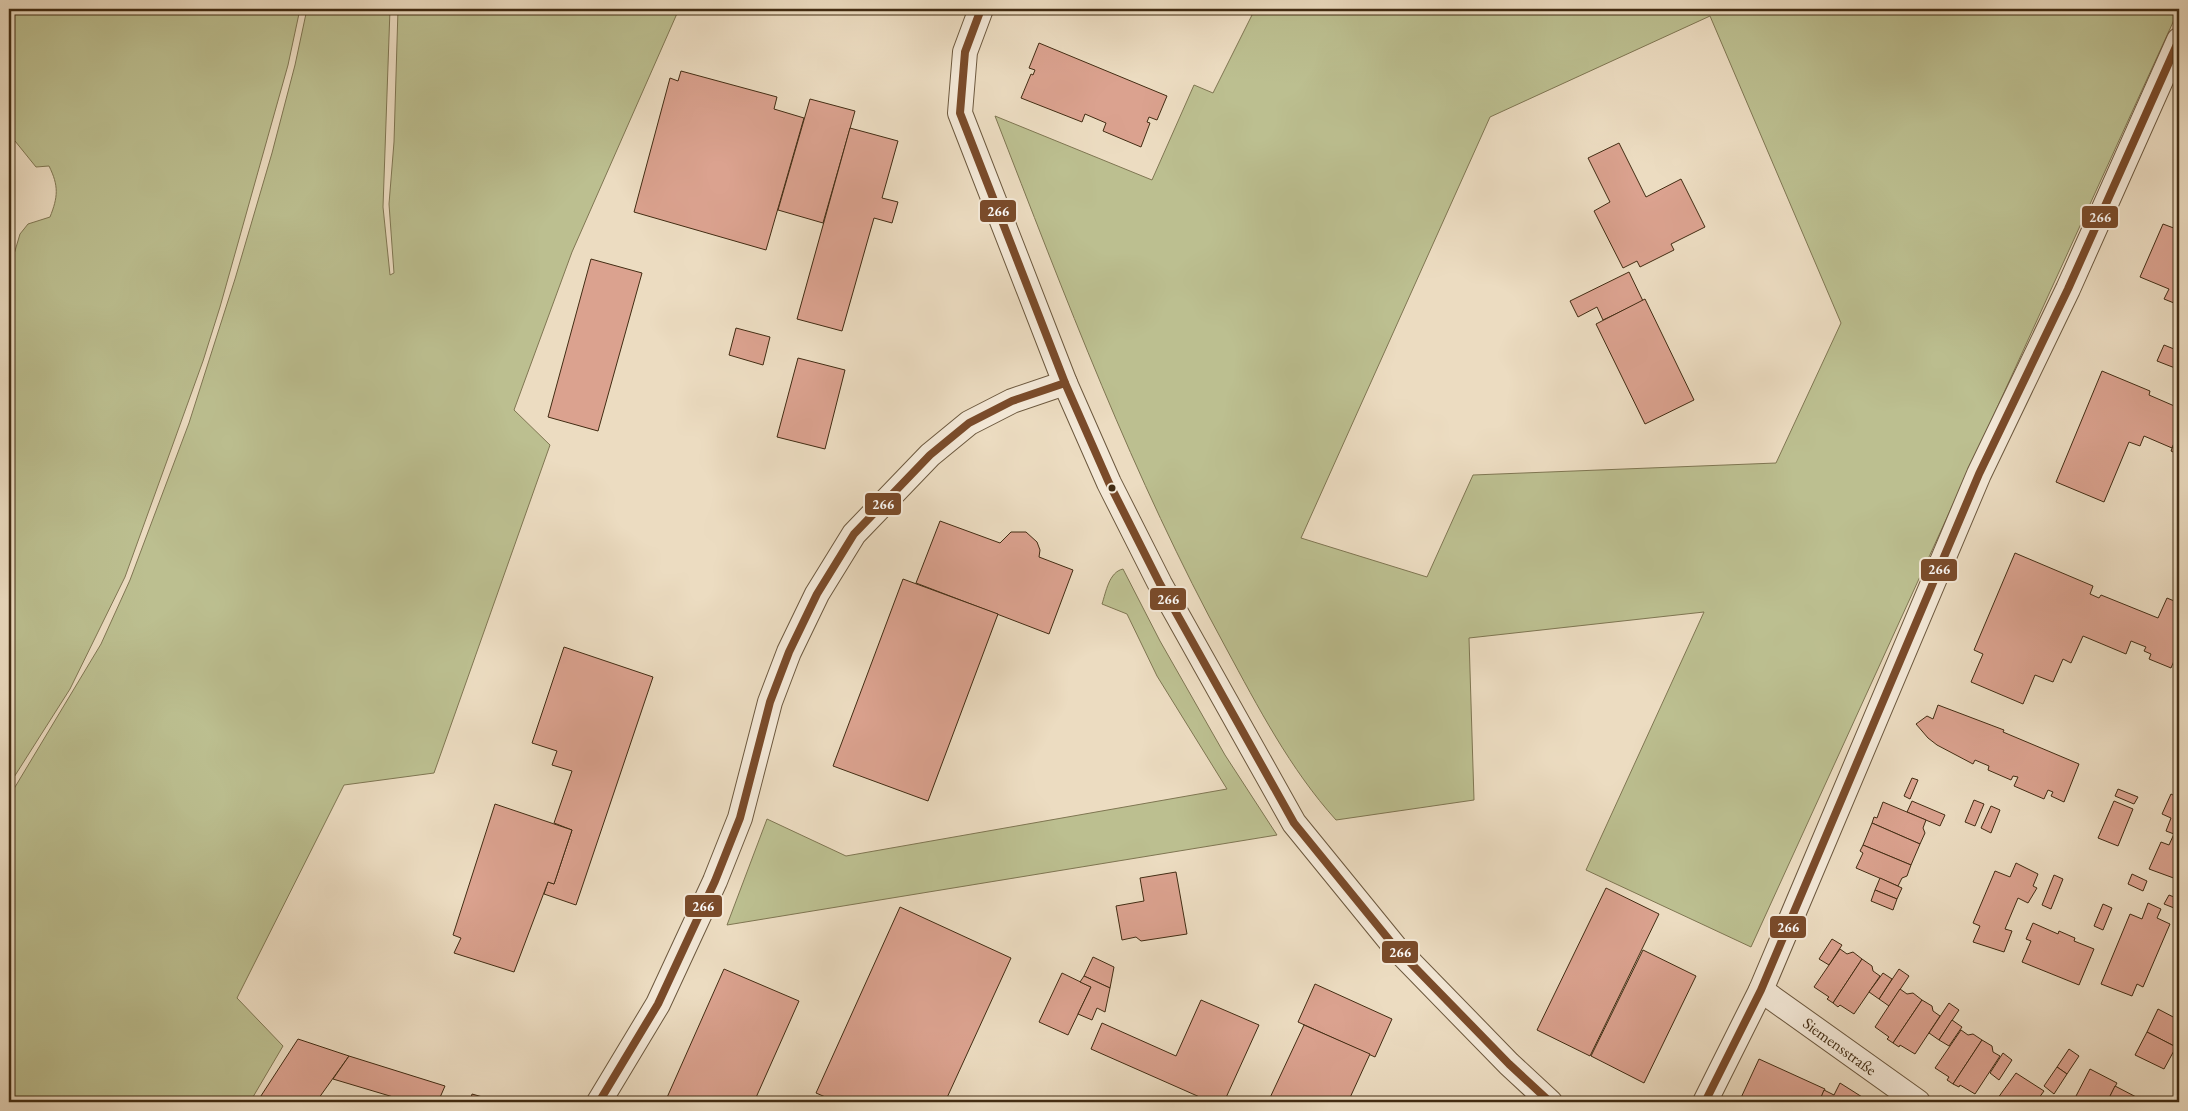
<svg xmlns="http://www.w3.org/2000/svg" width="2188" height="1111" viewBox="0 0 2188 1111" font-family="'EB Garamond',serif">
	<rect width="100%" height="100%" fill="#ecdcc1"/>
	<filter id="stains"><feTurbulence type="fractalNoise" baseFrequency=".004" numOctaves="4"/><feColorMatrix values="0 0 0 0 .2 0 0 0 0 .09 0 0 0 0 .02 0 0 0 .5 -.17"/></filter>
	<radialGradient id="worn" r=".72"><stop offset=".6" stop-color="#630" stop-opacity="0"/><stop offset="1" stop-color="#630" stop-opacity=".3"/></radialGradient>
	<g fill="#bcbf90" stroke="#7f7652" fill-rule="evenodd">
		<path d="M9 9H300L288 65 220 307 203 361 125 577 70 689 9 785V271L20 234 28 224 50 217C58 197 59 186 49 166L36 167 15 141 9 139Z"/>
		<path d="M307 9H390L383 207 390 275 394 273 389 204 394 142 398 9H679L572 252 514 410 550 445 434 773 344 785 237 998 283 1046 250 1102H9V797L101 644 130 580 189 423 235 279 272 153 295 65Z"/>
		<path d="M1255 9H2179L1751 947 1586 870 1704 612 1469 638 1474 800 1336 820C1290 769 1258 707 1226 648 1133 478 1065 296 995 116L1152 180 1194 85 1213 93ZM1710 16 1841 323 1776 463 1473 475 1427 577 1301 538 1490 117Z"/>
		<path d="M1123 569 1160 641 1225 755 1277 835 727 925 767 819 846 856 1227 789 1157 676 1127 614 1102 604C1106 592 1109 572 1123 569Z"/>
	</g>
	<g fill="#dba28f" stroke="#422c13">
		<path d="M1039 43 1167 96 1157 120 1149 117 1147 122 1150 123 1141 147 1103 131 1106 123 1085 114 1082 122 1021 98 1031 74 1033 75 1035 70 1029 68Z"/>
		<path d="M681 71 777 97 774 109 804 118 766 250 634 212 670 78 678 81Z"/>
		<path d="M810 99 855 111 823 223 778 210Z"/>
		<path d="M850 128 898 141 882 198 898 202 892 223 874 218 842 331 797 319Z"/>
		<path d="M1619 143 1646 197 1681 179 1705 227 1671 244 1674 250 1640 267 1637 261 1623 268 1594 211 1610 202 1588 158Z"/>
		<path d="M2163 224 2179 230V305L2164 299 2169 289 2140 277Z"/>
		<path d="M591 259 642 273 598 431 548 417Z"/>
		<path d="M1629 272 1643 301 1603 320 1597 307 1578 317 1570 301Z"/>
		<path d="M1645 299 1694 400 1645 424 1596 324Z"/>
		<path d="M736 328 770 337 763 365 729 355Z"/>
		<path d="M2164 345 2179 351V358L2175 368 2157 361Z"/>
		<path d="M798 358 845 370 825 449 777 437Z"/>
		<path d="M2102 371 2150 391 2149 395 2179 408V431L2172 448 2144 436 2140 446 2129 442 2104 502 2056 482Z"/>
		<path d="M2179 431V455L2171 451Z"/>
		<path d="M940 521 1000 543 1011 532H1026L1037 542 1040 550 1039 557 1073 570 1049 634 916 583Z"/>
		<path d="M2015 553 2093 586 2090 594 2099 598 2101 595 2158 618 2167 598 2179 603V649L2171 668 2149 659 2151 654 2144 651 2146 647 2131 641 2126 654 2083 636 2071 663 2063 659 2053 682 2035 675 2023 704 1971 682 1983 654 1974 650Z"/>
		<path d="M903 579 998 614 928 801 833 766Z"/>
		<path d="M564 647 653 677 576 905 544 894 548 882 554 884 572 830 554 823 572 771 552 765 557 751 532 743Z"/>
		<path d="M1938 705 2004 730 2003 732 2079 764 2064 802 2051 796 2053 792 2048 790 2044 799 2014 786 2018 777 2013 776 2011 780 1988 770 1989 766 1975 760 1973 764 1937 745 1928 738 1916 724 1927 716 1933 719Z"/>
		<path d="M1912 778 1918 780 1910 799 1904 796Z"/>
		<path d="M2118 789 2138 797 2134 804 2115 796Z"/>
		<path d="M2171 794 2179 798V880L2149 869 2161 842 2169 845 2174 834 2166 831 2171 818 2162 814Z"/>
		<path d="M1974 800 1984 804 1975 826 1965 822Z"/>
		<path d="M1912 801 1945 815 1940 826 1907 812Z"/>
		<path d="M2114 801 2133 809 2118 846 2098 838Z"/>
		<path d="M1883 802 1926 820 1923 828 1925 833 1920 844 1872 823 1874 817 1877 818Z"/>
		<path d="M495 804 572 830 554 884 548 882 514 972 454 953 461 938 453 935Z"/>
		<path d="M1991 806 2000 810 1991 833 1981 828Z"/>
		<path d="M1872 823 1920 844 1911 865 1863 845Z"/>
		<path d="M1863 845 1911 865 1907 876 1902 878 1898 886 1856 868 1863 853 1860 851Z"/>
		<path d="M2016 863 2038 874 2033 886 2037 888 2028 903 2018 898 2005 929 2012 931 2004 952 1973 942 1980 926 1973 923 1995 871 2010 877Z"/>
		<path d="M1176 872 1187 934 1141 941 1136 937 1122 940 1116 906 1144 901 1140 878Z"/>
		<path d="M2132 874 2147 881 2143 891 2128 884Z"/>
		<path d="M2054 875 2063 879 2051 909 2042 905Z"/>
		<path d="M1880 878 1902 888 1897 899 1875 890Z"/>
		<path d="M1606 888 1659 914 1590 1056 1537 1030Z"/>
		<path d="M1875 890 1897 899 1893 910 1871 901Z"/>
		<path d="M2169 895 2179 899V910L2164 904Z"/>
		<path d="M2148 903 2161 909 2157 918 2170 924 2143 987 2137 984 2132 996 2101 984 2130 914 2142 919Z"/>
		<path d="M2103 904 2112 908 2103 930 2094 926Z"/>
		<path d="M900 907 1011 958 945 1102H837L816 1093Z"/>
		<path d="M2033 923 2058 934 2059 931 2075 938 2074 941 2094 949 2079 985 2022 962 2031 941 2026 939Z"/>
		<path d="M1832 939 1842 945 1829 965 1819 959Z"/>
		<path d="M1840 949 1847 954 1853 952 1862 959 1833 1003 1827 999 1829 997 1814 987Z"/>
		<path d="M1643 950 1696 976 1644 1083 1591 1056Z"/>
		<path d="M1093 957 1114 967 1110 988 1084 976Z"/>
		<path d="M1862 959 1872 966 1873 971 1880 976 1854 1014 1840 1005 1838 1007 1833 1003Z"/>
		<path d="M724 969 799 1001 754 1102H665Z"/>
		<path d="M1899 969 1909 976 1889 1006 1879 999Z"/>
		<path d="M1062 973 1091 987 1068 1035 1039 1022Z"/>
		<path d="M1883 973 1892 979 1879 999 1869 992Z"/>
		<path d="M1084 976 1110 988 1105 1012 1097 1008 1092 1020 1078 1014 1091 987 1080 982Z"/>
		<path d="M1315 984 1392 1019 1375 1057 1298 1022Z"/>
		<path d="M1900 989 1907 994 1913 993 1922 1000 1893 1043 1887 1039 1889 1037 1875 1027Z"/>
		<path d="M1201 1000 1259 1025 1224 1102H1211L1091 1049 1102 1023 1176 1056Z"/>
		<path d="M1922 1000 1932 1006 1933 1011 1940 1016 1915 1054 1900 1045 1899 1047 1893 1043Z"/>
		<path d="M1949 1003 1959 1010 1939 1040 1929 1033Z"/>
		<path d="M2158 1009 2179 1020V1039L2176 1047 2147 1032Z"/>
		<path d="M1952 1020 1962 1027 1949 1046 1939 1040Z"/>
		<path d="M1304 1025 1370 1054 1348 1102H1268Z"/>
		<path d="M1961 1030 1968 1035 1973 1034 1982 1040 1953 1084 1947 1080 1949 1077 1935 1068Z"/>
		<path d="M2147 1032 2176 1047 2164 1069 2135 1055Z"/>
		<path d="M298 1039 349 1056 316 1102H257Z"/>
		<path d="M1982 1040 1992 1046 1993 1052 2000 1056 1975 1094 1960 1085 1959 1087 1953 1084Z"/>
		<path d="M2069 1049 2079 1056 2067 1074 2057 1067Z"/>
		<path d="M2003 1053 2012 1060 1999 1080 1990 1073Z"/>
		<path d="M349 1056 445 1086 438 1102H410L333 1079Z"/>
		<path d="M1759 1059 1825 1089 1819 1102H1739Z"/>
		<path d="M2057 1067 2067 1074 2054 1094 2044 1086Z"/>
		<path d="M2090 1069 2117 1083 2107 1102H2084L2075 1098Z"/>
		<path d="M2016 1073 2044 1091 2036 1102H1995Z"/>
		<path d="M1840 1083 1870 1102H1819L1824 1090 1834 1095Z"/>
		<path d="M2115 1086 2140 1099 2139 1102H2107Z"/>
		<path d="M472 1094 500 1102H470Z"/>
	</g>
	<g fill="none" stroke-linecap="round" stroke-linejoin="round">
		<g stroke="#6c583e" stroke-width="26">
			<g id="street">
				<path d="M981 9 965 52 960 113 1065 383 1109 483 1160 584 1294 823 1395 947 1509 1064 1550 1102"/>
				<path d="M1761 990 1918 1102"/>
				<path d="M599 1102 658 1004 715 881 740 818 770 702 789 652 817 594 854 534 930 455 969 423 1012 401 1065 383"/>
				<path d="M1705 1102 1761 990 1979 474 2068 289 2179 40"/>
			</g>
		</g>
		<use href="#street" stroke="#f3e8d7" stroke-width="24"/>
		<g stroke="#f3e8d7" stroke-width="11">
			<g id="bus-1">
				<path d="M981 9 965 52 960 113 1065 383 1109 483 1160 584 1294 823 1395 947 1509 1064 1550 1102"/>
				<path d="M599 1102 658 1004 715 881 740 818 770 702 789 652 817 594 854 534 930 455 969 423 1012 401 1065 383"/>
				<path d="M1705 1102 1761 990 1979 474 2068 289 2179 40"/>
			</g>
		</g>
		<use href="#bus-1" stroke="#7a4b2a" stroke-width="8"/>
	</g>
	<circle fill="#422c13" stroke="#f3e8d7" stroke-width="2" cx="1112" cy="488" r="4.5"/>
	<g text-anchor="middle" stroke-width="4" stroke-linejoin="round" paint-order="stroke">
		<g font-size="16" fill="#422c13" stroke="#f3e8d7">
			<text transform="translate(1840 1046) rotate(36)" y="6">Siemensstraße</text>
		</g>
	</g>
	<g stroke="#f3e8d7" stroke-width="2">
		<rect x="979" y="199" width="38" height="24" rx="5" fill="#7a4b2a"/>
		<rect x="2081" y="205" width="38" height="24" rx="5" fill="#7a4b2a"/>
		<rect x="864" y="492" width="38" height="24" rx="5" fill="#7a4b2a"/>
		<rect x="1920" y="558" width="38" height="24" rx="5" fill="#7a4b2a"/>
		<rect x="1149" y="587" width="38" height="24" rx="5" fill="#7a4b2a"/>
		<rect x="684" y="894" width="39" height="24" rx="5" fill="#7a4b2a"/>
		<rect x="1769" y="915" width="38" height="24" rx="5" fill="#7a4b2a"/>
		<rect x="1381" y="940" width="38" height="24" rx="5" fill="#7a4b2a"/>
	</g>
	<g font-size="14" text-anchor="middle" font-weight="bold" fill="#fff">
		<text x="998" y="216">266</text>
		<text x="2100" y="222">266</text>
		<text x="883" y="509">266</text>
		<text x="1939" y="574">266</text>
		<text x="1168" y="604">266</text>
		<text x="703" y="911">266</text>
		<text x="1788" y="932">266</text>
		<text x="1400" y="957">266</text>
	</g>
	<rect width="2188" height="1111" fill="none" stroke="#ecdcc1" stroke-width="30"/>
	<rect x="10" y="10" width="2168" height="1091" fill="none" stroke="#422c13" stroke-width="2.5"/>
	<rect x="15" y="15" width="2158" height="1081" fill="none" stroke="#422c13"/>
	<rect width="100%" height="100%" filter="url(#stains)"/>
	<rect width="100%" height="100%" fill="url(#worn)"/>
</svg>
